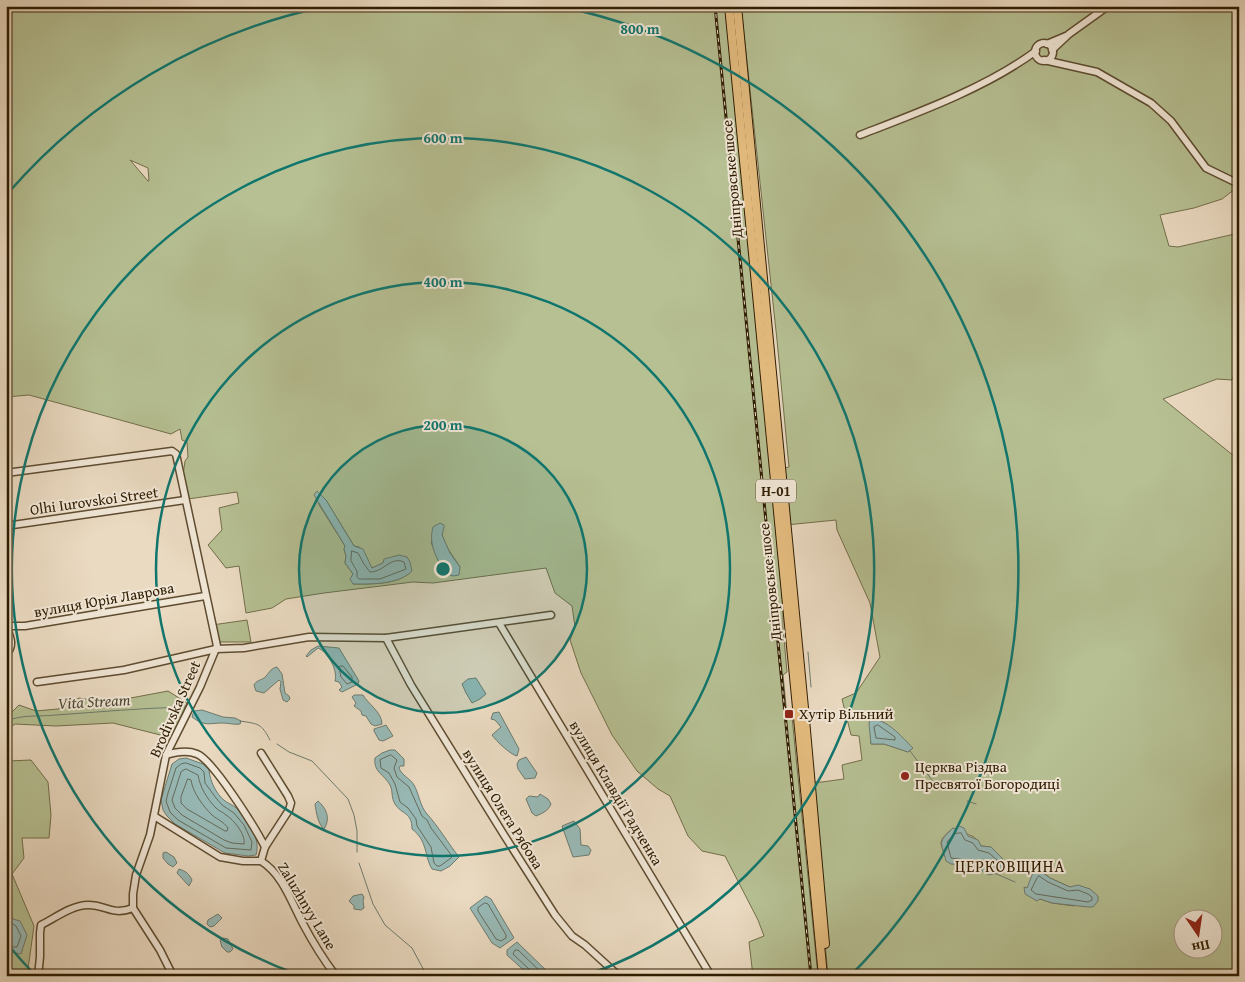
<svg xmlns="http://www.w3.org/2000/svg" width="1245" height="982" viewBox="0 0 1245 982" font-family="'Gentium Book Plus',serif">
	<rect width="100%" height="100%" fill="#eadac1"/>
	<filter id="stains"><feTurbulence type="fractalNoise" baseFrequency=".004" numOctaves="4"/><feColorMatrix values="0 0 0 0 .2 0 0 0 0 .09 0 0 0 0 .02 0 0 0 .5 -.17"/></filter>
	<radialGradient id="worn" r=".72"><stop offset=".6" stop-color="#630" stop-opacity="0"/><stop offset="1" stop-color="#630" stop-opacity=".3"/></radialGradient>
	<g fill="#b6c093" stroke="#726e4a" fill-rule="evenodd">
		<path d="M6 6H729L783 569V627L787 672 783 675 787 716 792 717 818 976H753L749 942 764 936 758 920 725 856 702 851 688 836 670 796 658 789 637 771 612 735 581 673 570 640 575 627 572 606 555 593 546 568 433 583 413 582 324 593 286 599 272 608 246 613 239 566 226 568 208 545 222 530 219 508 239 503 237 492 188 499 183 475 185 461 188 457 187 442 182 440 180 429 171 434 29 395 6 397ZM130 160 148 168 149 181H148ZM326 500 354 546 359 547 372 568 383 563 412 571C398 585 371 584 353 584V574L345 563 346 556 344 549 345 546 318 503ZM442 531C441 542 454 557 460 567L445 571 438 560 431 542Z"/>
		<path d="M741 6H1239V186L1222 199 1194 208 1160 215 1169 246 1178 247 1239 233V359L1232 380 1217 379 1163 399 1239 460V976H828L811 782H822L844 779 842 765 862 760 859 736 851 735 842 699 856 693 880 657 870 603 837 530 836 520 786 525 781 469 789 467 777 340ZM870 718 885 723 913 748 908 752 884 744H871ZM953 828 974 837 981 846 991 847 1002 858 1001 872 970 865 944 856C944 851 942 849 941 844 940 838 950 831 953 828ZM1044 873 1050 878 1070 887 1074 906 1052 903 1040 899 1024 888H1027ZM1182 920H1212V950H1182Z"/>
		<path d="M247 620 251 642H216L212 625Z"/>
		<path d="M168 691 187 703 172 738 113 723 56 726 15 724 6 731V718L19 705 36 711 58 709 79 698 96 701 120 700Z"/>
		<path d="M6 759 8 761 31 760 48 782 51 815 49 838H22L24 858 12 874 34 926 27 976H6Z"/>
	</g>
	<g fill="#98bab7" stroke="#6e7b6e">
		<path d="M317 491 326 500 354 546 363 549 372 568 383 563 384 559 399 555 407 557 410 562 412 571C398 585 371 584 353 584L350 579 353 574 345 563 346 556 344 549 345 546 314 495Z"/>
		<path d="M440 523 444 525V527L442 535 450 553 460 567 459 575 453 576 447 574C437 560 428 545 433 527Z"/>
		<path d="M318 646 339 648 359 681 358 684 342 692 339 690 342 687 339 682 335 681C338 670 328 652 318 648L307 657 306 656 311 650Z"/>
		<path d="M277 667 282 674 285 693 289 696 290 699 287 702 283 700 280 689 281 682 279 680 264 693 256 691 254 685C257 680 259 681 264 678 270 673 269 669 277 667Z"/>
		<path d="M476 678 486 694 480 699 472 703 466 693 462 684 468 679Z"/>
		<path d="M354 695H363C368 704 382 712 382 724L375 726 371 724 366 716 362 715 361 711 354 706 356 703 352 697Z"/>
		<path d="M202 710 223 717 235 718 241 721 240 724C234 725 229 723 223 723 209 723 205 727 192 717L194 711Z"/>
		<path d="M499 712 519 749 517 756C511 755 496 741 492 735L501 727 495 720 491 719 493 713Z"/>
		<path d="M870 718C888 720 901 736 913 748L908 752 884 744H871L869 724Z"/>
		<path d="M386 725 393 736 383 741 379 740 374 731V729Z"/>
		<path d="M390 750H395L404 759V766H400L399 768C402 776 410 778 414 785 419 794 420 806 427 814 438 826 448 843 459 857L450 866 441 871 432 869C424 856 428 841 412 829 412 812 402 815 395 804 391 798 393 790 390 785 384 774 373 772 375 758L382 753Z"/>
		<path d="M526 757 537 773 535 778 525 779 518 769 517 764 519 760Z"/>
		<path d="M186 758 203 764 209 770C210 781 216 794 225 801 229 804 234 805 238 810 249 821 261 839 256 855L248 856 225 853 175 824 167 816 163 810 161 800 172 764 179 759Z"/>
		<path d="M540 794 548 799 551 804C548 811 543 813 536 816L532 813 526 799 529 796 538 797Z"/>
		<path d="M318 801C326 808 331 818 324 829 318 824 316 812 315 804Z"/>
		<path d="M574 821 580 829 581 845 588 846 591 850 589 855 573 857 562 826Z"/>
		<path d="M959 826 964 828 968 836 978 840 981 846 991 847 1002 858 1005 867 1001 872 989 875 982 871 981 867 951 864 946 861C941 840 937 844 953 828L956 829Z"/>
		<path d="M166 852 174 857 177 863 173 867 168 864 163 858V853Z"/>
		<path d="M179 869C186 871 189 874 192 880L189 886 177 873Z"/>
		<path d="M1034 870H1039L1050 878 1070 887 1078 885 1090 889 1098 896V901L1093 907H1088L1052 903 1040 899 1037 901 1025 894 1024 887 1027 888Z"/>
		<path d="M362 894 364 897 363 901 364 908 361 910 354 909V906L349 901 353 896Z"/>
		<path d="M486 896 491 899 514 938 500 948 492 943 470 908Z"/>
		<path d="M6 902 13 919 20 921 27 935 21 954 6 951Z"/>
		<path d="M218 914 222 918 214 926 210 927 207 924 208 920Z"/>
		<path d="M223 938 228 939 233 949 230 952H227L222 947 220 940Z"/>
		<path d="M517 942 552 976H530L507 955V950Z"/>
	</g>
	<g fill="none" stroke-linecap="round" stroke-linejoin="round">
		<g stroke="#646b5c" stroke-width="1">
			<path d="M352 551 358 553 364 564 370 572C384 572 390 556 404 562L406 569 380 579H359L357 577V571L351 561Z"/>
			<path d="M340 666H343L352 677V682L347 684 341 677 339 668Z"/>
			<path d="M878 725 895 737V740L876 738 874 727Z"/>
			<path d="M391 755 397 760 394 768 397 777 409 787 422 816 427 820 431 828 452 856 451 858 440 866H437L434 863 431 847 417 826 416 819 408 808 400 802 395 784 389 773 381 768 380 760Z"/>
			<path d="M186 763 200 768 204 772 205 783 216 798 222 805 234 813 244 825 252 842 251 850 226 848 178 820 170 812 166 801 168 793 176 768 181 764Z"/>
			<path d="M186 769 198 775C200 787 207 799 216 808 219 811 223 812 226 815 234 820 246 835 244 844L232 843 224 840 182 815 175 808 172 800 181 772Z"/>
			<path d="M188 779 191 780C193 793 203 806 212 815 218 820 223 821 228 828L227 831H225L187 809 181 803V797Z"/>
			<path d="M961 833 965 840 973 843 978 850 989 853 998 861V866L989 869 982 862 951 858 947 842 954 834Z"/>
			<path d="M1039 876 1048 882 1068 891 1078 890 1088 894 1092 897V900L1088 902 1036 894 1031 890 1037 878Z"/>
			<path d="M485 903 488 904 506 935V938L501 941 496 939 478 911V908Z"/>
			<path d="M6 914 10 922 16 926 21 936 17 947H6"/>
			<path d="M533 976 531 971 513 954 515 950H518L545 976"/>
		</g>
		<g stroke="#6e7b6e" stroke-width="1">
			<path d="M808 652 811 687"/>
			<path d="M6 721C23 714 39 717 56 715 99 712 142 708 185 707"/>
			<path d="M240 721C259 724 261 723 270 740"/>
			<path d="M277 744 289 752 312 761 348 799 354 815 357 831V852"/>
			<path d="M910 751 932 780"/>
			<path d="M967 801 976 804"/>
			<path d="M359 863 373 904 385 925 412 948 427 976"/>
			<path d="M994 873 1015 882"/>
		</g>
		<g stroke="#5e4c30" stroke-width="9">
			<g id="minor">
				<circle cx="1044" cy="52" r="9"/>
				<path d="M1047 44 1066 36"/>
				<path d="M1052 50 1069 34 1108 6"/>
				<path d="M1044 60 1097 72 1151 103 1171 121 1206 168 1239 184"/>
				<path d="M860 135C917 113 986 88 1036 51"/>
				<path d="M6 473 172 451 176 454 217 646 200 687 166 755 150 835 136 875 133 894V908L160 950 173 976"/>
				<path d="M6 526 185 500"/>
				<path d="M499 623 711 976"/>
				<path d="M386 638 411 685 504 835 555 915 572 936 585 945 619 976"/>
				<path d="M6 654C15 646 10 636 6 626H25L205 596"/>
				<path d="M37 682 124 670 216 649 244 648 309 637 386 638 551 615"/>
				<path d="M261 753 288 796 291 803 289 810 265 847"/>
				<path d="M166 755C176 752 187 750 197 754 213 760 256 829 265 847L261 861C282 874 291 901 302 922 312 941 323 959 336 976"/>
				<path d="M154 816 220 857 243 861H261"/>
				<path d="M38 976 40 957V933L41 925C55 918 72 905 88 905 107 905 112 916 133 908"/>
			</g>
		</g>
		<g stroke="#2f1c00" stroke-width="10">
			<g id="major">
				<path d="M729 6 823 976"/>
				<path d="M737 6 804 708 825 944"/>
			</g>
		</g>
		<use href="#minor" stroke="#f1e7d7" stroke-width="6"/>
		<use href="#major" stroke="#e5bd80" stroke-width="8"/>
		<g stroke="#2f1c00" stroke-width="3">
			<path id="rail" d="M715 6 811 976"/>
		</g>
		<use href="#rail" stroke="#f1e7d7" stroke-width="1" stroke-dasharray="4" stroke-linecap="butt"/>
	</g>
	<circle cx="443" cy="569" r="144" fill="#0f766e" fill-opacity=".12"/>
	<g fill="none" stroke="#0f766e" stroke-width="2.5">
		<circle cx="443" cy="569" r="144"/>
		<circle cx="443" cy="569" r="287"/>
		<path d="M299 975A431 431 0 1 1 587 975"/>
		<path d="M36 976A575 575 0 0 1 9 946M9 192A575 575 0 0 1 323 7M563 7A575 575 0 0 1 850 976"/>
	</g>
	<g fill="#8f2418" stroke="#f1e7d7" stroke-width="2">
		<rect x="784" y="709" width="10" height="10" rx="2.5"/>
		<circle cx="905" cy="776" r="5"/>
	</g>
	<g text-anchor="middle" stroke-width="4" stroke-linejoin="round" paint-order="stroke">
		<rect fill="#f1e7d7" stroke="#695940" stroke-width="1" x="756" y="479.5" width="40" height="23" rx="4"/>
		<g font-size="14" font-weight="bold" fill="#2f1c00">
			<text x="776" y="496">Н-01</text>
		</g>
		<g font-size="15" fill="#2f1c00" stroke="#f1e7d7">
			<text transform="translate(732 179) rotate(-95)" y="5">Дніпровське шосе</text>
			<text transform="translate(94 501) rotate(-8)" y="5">Olhi Iurovskoi Street</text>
			<text transform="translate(770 582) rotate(-96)" y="5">Дніпровське шосе</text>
			<text transform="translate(104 600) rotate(-10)" y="5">вулиця Юрія Лаврова</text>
			<text transform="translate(175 709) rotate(-66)" y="5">Brodivska Street</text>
			<text transform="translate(616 793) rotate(59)" y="5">вулиця Клавдії Радченка</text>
			<text transform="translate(503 809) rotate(58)" y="5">вулиця Олега Рябова</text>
			<text transform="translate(307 906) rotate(59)" y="5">Zaluzhnyy Lane</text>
		</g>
		<g font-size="15" fill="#2f1c00" stroke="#f1e7d7" text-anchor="start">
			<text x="799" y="719">Хутір Вільний</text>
			<text x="915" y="772">Церква Різдва<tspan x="915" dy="17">Пресвятої Богородиці</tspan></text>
		</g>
		<g font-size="16" font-style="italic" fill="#4e4b37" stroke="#f1e7d7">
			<text transform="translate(94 701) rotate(-3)" y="6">Vita Stream</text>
		</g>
		<g font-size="16" letter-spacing="1" fill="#2f1c00" stroke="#f1e7d7">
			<text x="1010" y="872">ЦЕРКОВЩИНА</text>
		</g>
	</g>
	<circle cx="443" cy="569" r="8" fill="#0f766e" stroke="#f1e7d7" stroke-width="2.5"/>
	<g font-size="15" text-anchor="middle" font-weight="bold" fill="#0f766e" stroke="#f1e7d7" stroke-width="4" stroke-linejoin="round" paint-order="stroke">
		<text x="640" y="34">800 m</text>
		<text x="443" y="143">600 m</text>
		<text x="443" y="287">400 m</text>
		<text x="443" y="430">200 m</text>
	</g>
	<rect width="1245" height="982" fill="none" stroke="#eadac1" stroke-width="25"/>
	<rect x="8" y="8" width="1230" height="967" fill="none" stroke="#2f1c00" stroke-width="2.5"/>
	<rect x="12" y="12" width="1220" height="957" fill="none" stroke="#2f1c00"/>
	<g transform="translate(1198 934) rotate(167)"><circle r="24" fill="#f1e7d7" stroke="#a39681"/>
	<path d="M0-4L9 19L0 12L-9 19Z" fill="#8f2418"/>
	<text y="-8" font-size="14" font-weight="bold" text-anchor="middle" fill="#2f1c00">Пн</text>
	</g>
	<rect width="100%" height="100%" filter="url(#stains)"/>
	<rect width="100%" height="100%" fill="url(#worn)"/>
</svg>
